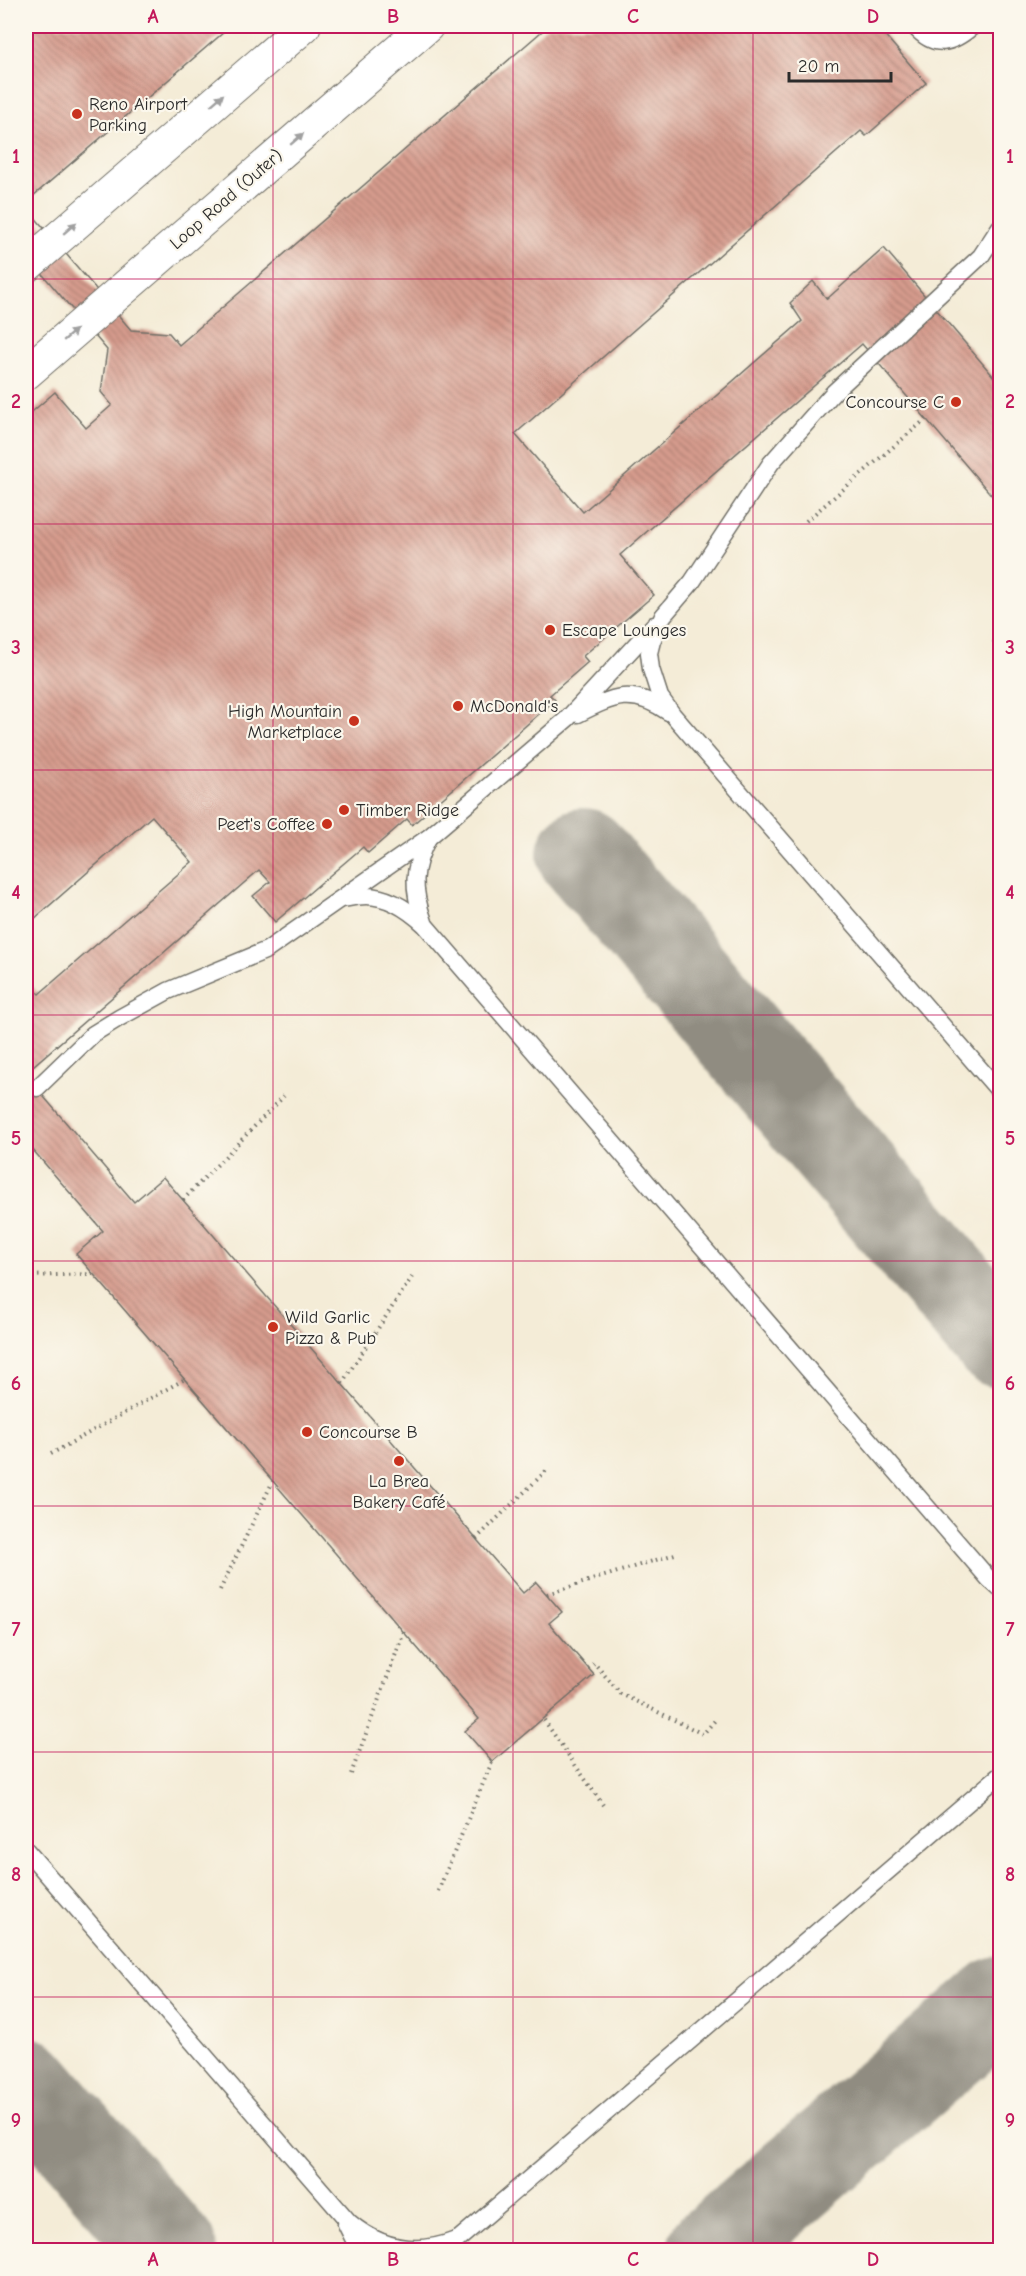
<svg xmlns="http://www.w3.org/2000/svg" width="1026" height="2276" viewBox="0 0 1026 2276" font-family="'Comic Neue',sans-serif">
	<defs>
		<pattern id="building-back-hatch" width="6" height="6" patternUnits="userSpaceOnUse" patternTransform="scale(1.5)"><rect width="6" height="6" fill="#d69b8d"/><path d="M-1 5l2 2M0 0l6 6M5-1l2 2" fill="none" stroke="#ae7f73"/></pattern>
	</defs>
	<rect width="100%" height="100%" fill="#fbf7ec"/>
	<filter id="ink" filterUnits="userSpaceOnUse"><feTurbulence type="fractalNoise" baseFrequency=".0167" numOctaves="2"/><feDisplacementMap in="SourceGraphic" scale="12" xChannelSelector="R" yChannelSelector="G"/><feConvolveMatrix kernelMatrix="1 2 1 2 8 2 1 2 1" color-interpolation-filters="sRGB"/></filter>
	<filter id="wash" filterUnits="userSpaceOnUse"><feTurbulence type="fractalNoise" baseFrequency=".008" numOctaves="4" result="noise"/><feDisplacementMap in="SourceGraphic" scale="24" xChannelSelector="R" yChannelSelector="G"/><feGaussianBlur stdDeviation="1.35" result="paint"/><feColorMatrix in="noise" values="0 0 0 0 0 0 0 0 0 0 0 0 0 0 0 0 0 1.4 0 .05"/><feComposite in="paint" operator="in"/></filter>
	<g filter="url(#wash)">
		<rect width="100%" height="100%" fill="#f4ecd7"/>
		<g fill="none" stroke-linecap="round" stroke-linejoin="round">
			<g stroke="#908c81" stroke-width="92">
				<path d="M583 854 1000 1342"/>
				<path d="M26 2083 171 2250"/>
				<path d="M713 2250 1000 2002"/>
			</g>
		</g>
		<g id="blocks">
			<g fill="url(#building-back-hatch)">
				<path d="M26 26H231L26 202Z"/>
				<path d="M548 26H877L926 83 866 136 861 131 515 434 583 512 802 321 790 303 813 281 827 299 884 248 1000 384V505L862 344 620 555 654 595 583 656 588 662 550 695 555 700 412 825 407 819 368 853 363 847 275 922 253 896 270 882 259 870 26 1072V982L27 981 39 994 192 862 152 816 26 926V417L55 392 86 428 112 405 101 392 107 350 26 255V207L131 330 169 333 179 345Z"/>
				<path d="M26 1076 134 1202 163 1177 523 1593 536 1582 562 1612 549 1623 594 1675 492 1762 465 1731 479 1719 76 1254 103 1231 26 1142Z"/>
			</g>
		</g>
	</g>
	<g filter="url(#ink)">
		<use href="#blocks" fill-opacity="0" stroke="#716f67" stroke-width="1.5"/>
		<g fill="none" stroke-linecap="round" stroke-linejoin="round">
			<g stroke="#716f67" stroke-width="19">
				<g id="lane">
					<path d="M914 26C935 50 952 44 973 26"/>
					<path d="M1000 227 981 256 834 392 771 463 692 582 663 616 652 641 649 653 651 669 660 697 673 715 1000 1092"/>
					<path d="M578 714C614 696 632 687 668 712"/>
					<path d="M342 899C349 898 358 896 366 896 388 896 410 911 425 925L989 1579 1000 1589"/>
					<path d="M424 922C412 889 412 869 428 838"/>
					<path d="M37 1088 93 1034 119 1018 168 991 267 950 429 837 567 719 654 625"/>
					<path d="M26 1850 349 2222C381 2249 416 2256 456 2240"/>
					<path d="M346 2224 359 2250"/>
					<path d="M446 2250 1000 1775"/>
				</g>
			</g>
			<g stroke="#716f67" stroke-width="35">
				<g id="secondary">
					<path d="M26 266 304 26"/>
					<path d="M26 373 427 26"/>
				</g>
			</g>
			<g stroke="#716f67" stroke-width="4" stroke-dasharray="1.5 4.5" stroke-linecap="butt">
				<path d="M806 521 926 419"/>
				<path d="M994 643 1000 628"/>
				<path d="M183 1200 284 1096"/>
				<path d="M26 1276 93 1274"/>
				<path d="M342 1383 412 1277"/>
				<path d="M51 1454 185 1379"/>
				<path d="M476 1539 548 1469"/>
				<path d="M220 1590 273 1481"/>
				<path d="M547 1594 675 1554"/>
				<path d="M588 1668 594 1663 621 1694 703 1734 717 1718"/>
				<path d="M544 1720 603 1805"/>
				<path d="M351 1774 404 1632"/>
				<path d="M438 1891 492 1762"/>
			</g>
			<use href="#lane" stroke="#fff" stroke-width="16"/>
			<use href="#secondary" stroke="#fff" stroke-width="33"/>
		</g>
		<defs><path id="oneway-solid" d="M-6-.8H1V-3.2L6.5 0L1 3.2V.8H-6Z" transform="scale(1.5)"/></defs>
		<g fill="#a0a0a0">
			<use href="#oneway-solid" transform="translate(217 100) rotate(-41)"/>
			<use href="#oneway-solid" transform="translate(297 139) rotate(-41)"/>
			<use href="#oneway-solid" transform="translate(70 228) rotate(-41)"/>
			<use href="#oneway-solid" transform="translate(70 335) rotate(-41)"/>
		</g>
	</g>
	<path fill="none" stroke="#c2185b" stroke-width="1.5" stroke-opacity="0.55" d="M273 26V2250M513 26V2250M753 26V2250M26 279H1000M26 524H1000M26 770H1000M26 1015H1000M26 1261H1000M26 1506H1000M26 1752H1000M26 1997H1000"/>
	<g fill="#c8321e" stroke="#fbf7ec" stroke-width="2">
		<circle cx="77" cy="114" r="6"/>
		<circle cx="956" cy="402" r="6"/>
		<circle cx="550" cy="630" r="6"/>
		<circle cx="458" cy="706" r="6"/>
		<circle cx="354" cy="721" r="6"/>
		<circle cx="344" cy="810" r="6"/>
		<circle cx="327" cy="824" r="6"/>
		<circle cx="273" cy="1327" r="6"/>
		<circle cx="307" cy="1432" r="6"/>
		<circle cx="399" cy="1461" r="6"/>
	</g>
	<g text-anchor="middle" stroke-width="4.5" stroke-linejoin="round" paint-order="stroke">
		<g font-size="18" fill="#2b2b2b" stroke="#fbf7ec" text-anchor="start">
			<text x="89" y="110">Reno Airport<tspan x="89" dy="21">Parking</tspan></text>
			<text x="944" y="408" text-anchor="end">Concourse C</text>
			<text x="562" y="636">Escape Lounges</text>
			<text x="470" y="712">McDonald's</text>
			<text x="342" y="717" text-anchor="end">High Mountain<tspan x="342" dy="21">Marketplace</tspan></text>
			<text x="356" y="816">Timber Ridge</text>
			<text x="315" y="830" text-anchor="end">Peet's Coffee</text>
			<text x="285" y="1323">Wild Garlic<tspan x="285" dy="21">Pizza &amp; Pub</tspan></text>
			<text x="319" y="1438">Concourse B</text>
			<text x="399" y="1487" text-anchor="middle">La Brea<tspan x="399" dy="21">Bakery Café</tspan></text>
		</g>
		<g font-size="18" fill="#2b2b2b" stroke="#fbf7ec">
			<text transform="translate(226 199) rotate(-41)" y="6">Loop Road (Outer)</text>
		</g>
	</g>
	<rect width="1026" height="2276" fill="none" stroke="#fbf7ec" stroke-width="66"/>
	<path d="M789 72v9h102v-9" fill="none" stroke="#2b2b2b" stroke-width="3"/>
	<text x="798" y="72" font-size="18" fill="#2b2b2b" stroke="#fbf7ec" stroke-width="4.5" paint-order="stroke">20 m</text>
	<rect x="33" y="33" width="960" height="2210" fill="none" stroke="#c2185b" stroke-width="2"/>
	<g font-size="20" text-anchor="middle" font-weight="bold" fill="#c2185b">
		<text x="153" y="23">A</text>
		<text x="393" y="23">B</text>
		<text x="633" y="23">C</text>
		<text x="873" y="23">D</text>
		<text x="16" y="163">1</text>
		<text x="1010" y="163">1</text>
		<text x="16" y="408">2</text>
		<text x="1010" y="408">2</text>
		<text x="16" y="654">3</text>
		<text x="1010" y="654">3</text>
		<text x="16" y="899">4</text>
		<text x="1010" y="899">4</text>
		<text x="16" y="1145">5</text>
		<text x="1010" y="1145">5</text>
		<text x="16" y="1390">6</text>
		<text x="1010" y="1390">6</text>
		<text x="16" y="1636">7</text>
		<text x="1010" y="1636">7</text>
		<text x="16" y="1881">8</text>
		<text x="1010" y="1881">8</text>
		<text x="16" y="2127">9</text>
		<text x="1010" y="2127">9</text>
		<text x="153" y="2266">A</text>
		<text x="393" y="2266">B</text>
		<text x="633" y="2266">C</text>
		<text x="873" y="2266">D</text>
	</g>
</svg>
